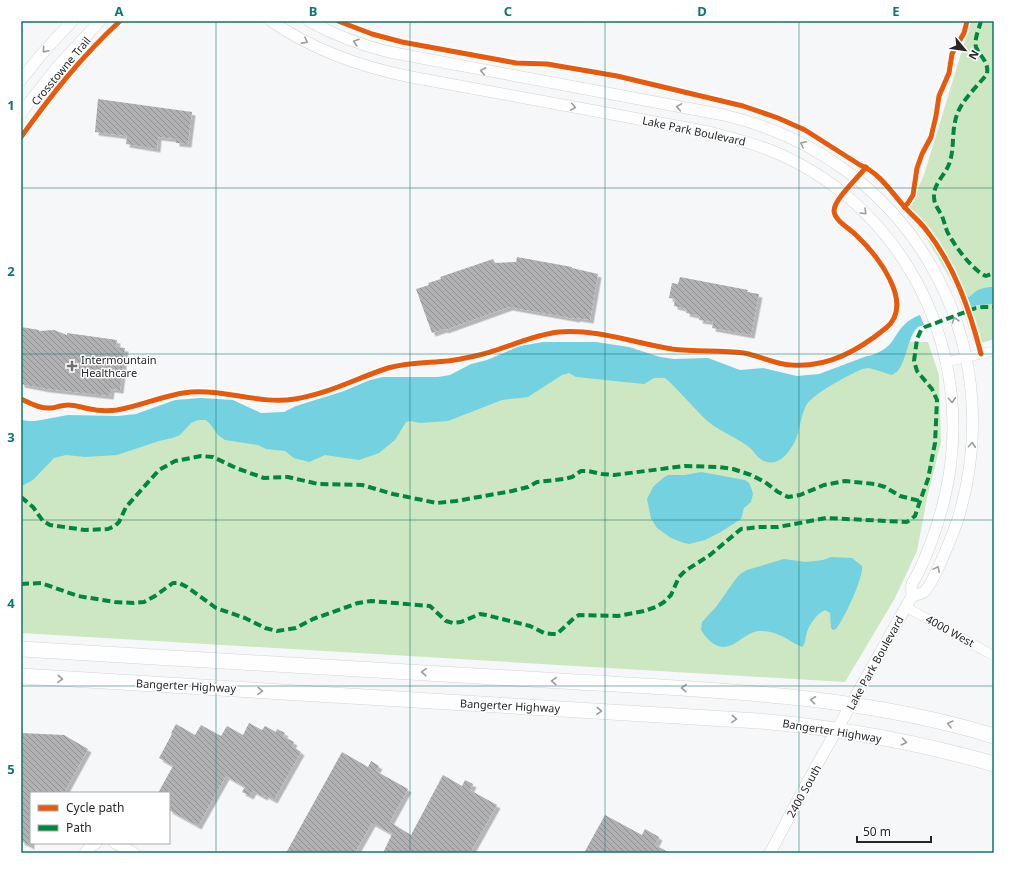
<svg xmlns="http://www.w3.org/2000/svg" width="1015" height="874" viewBox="0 0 1015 874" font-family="'Noto Sans',sans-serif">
	<defs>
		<pattern id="building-back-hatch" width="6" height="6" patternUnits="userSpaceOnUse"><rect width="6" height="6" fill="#b1b1b3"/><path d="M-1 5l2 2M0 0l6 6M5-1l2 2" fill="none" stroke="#909092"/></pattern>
		<filter id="shadow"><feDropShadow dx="3.5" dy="3.5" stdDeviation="0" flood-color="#0004"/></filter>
	</defs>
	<rect width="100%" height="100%" fill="#f6f7f9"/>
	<g fill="#cce7c1">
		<path d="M971 21H994V339L975 345 955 287 909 208 924 175Z"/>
		<path d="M908 342H928L939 375 941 442 927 498 917 551 895 598 845 682 21 633V429L175 417 285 421 559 358 812 387Z"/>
	</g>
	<g fill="#74d1e0">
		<path d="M994 287V304L977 305 969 308 965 298C970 297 970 296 974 293 978 288 988 287 994 287Z"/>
		<path d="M920 315 924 325C922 326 920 326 918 327 906 337 907 369 892 375L869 368 862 369C848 376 810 394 805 408 799 421 800 436 791 448 786 456 777 465 767 462 758 460 755 452 749 447 734 436 716 430 703 417 690 404 679 390 665 378H654L644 384 576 377 569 373 562 375 528 397 502 400 448 421 420 423 410 421 406 422 395 440 379 453 359 460 325 455 309 462 294 458 285 451 266 449 258 445 225 440 218 435 211 425 206 420H198L191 423 180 435 172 438 159 441 117 455 85 457 66 455 54 458 33 480 24 485H21V420L29 421H35L68 415 118 416 136 414 175 400 201 398 233 400 261 413 284 412 296 406 344 391 370 380 383 377H438L450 375 471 364 487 360 520 346 543 342H596L629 347 660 357 674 359 708 358 740 370 763 368 797 376 819 374 867 356C871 356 875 354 879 352 894 345 894 335 904 325 909 320 914 317 920 315Z"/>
		<path d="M701 472 745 480 749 483 752 490 753 494 751 502 744 508 741 519 719 533 705 540 689 544 684 543 671 538 657 528 651 518 647 499 653 487 663 478 668 475H685Z"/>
		<path d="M831 557 852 558 862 566C864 577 844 619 836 629L833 630 831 628 830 613 825 610C817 614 810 623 807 632 805 638 806 643 802 647 786 640 778 630 759 631 750 632 743 638 737 642 721 653 710 644 701 630L702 622 716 607 735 580 740 574 747 570 784 559 806 562 823 560Z"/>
	</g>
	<g fill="url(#building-back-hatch)" filter="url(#shadow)">
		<path d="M98 99 192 112 188 144 176 143V139L158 137 157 149 126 144 127 136 95 132Z"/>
		<path d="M517 257 572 267V268L598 274 590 320 577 318 576 319 509 307 445 330 444 329 432 333 416 289 429 285 428 283 441 279 440 277 493 259 495 263 516 262Z"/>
		<path d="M680 277 748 290 747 292 759 294 751 335 712 328 713 322 699 320 700 316 686 313 687 309 674 306 675 299 669 298 672 283 678 284Z"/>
		<path d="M21 327 39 330V331L54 330 67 335V333L117 340 116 347 125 348 120 390 111 389 110 396 47 389 21 384Z"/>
		<path d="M249 723 262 730 265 726 276 732 277 729 285 733 283 736 294 742 292 746 301 752 274 800 265 795 264 797 253 791 250 796 242 792 245 787 226 776 198 826 169 810V793H158L173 766 159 758 172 734 171 733 176 724 195 735 201 725 221 736 227 726 243 735Z"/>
		<path d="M21 733 64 735 88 749 64 793H31V846L21 841Z"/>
		<path d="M342 752 368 767 371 761 379 766 376 771 408 789 390 822 411 835 443 775 462 786 465 780 473 784 470 790 497 805 470 853H383L392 834 372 823 355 853H286Z"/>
		<path d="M605 815 642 835 645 829 659 837 655 845 670 853H584Z"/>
	</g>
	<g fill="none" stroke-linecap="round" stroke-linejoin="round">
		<g stroke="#d3d4d5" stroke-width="10">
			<g id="minor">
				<path d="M947 362 994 351"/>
				<path d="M906 607 994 656"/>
			</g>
		</g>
		<g stroke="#d3d4d5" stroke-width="12">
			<g id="tertiary">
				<path d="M271 21C313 50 361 67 411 77L709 132C729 137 748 142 767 149 893 198 966 328 951 461 948 488 941 515 932 540 928 550 924 561 919 571 917 575 914 580 912 584 911 588 912 592 912 596L808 781 770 853"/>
				<path d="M309 21C334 35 361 45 389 52L724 115C908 158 1013 337 958 519 954 531 933 585 924 592 921 594 916 595 912 596"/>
				<path d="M21 80 40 56 72 21"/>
				<path d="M21 113 58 66 100 21"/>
				<path d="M115 843 134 853"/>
				<path d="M85 853 89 848 96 843"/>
			</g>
		</g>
		<g stroke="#d3d4d5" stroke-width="16">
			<g id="trunk">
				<path d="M21 649C201 660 381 670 561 681 706 690 854 693 994 736"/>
				<path d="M21 676 759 721C839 728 917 742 994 764"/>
			</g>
		</g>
		<use href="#minor" stroke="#fefefe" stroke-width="9"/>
		<use href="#tertiary" stroke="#fefefe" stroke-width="11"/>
		<use href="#trunk" stroke="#fefefe" stroke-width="15"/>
		<g stroke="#00873e" stroke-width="4" stroke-dasharray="8 4" stroke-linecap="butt">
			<path d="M981 21C979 29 974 39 976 47 980 57 989 61 987 74 976 88 958 103 955 122 952 135 954 149 950 161 947 174 933 183 934 197 934 205 939 210 942 216 944 221 945 226 947 231 953 244 973 271 986 276L994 273"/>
			<path d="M21 497 33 507 43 521 50 525 85 530 108 529 115 526 119 522 126 507 159 470 175 461 201 456 213 457 236 468 264 478 288 477 318 484 362 485 393 494 437 503 456 501 512 491 528 487 537 482 564 479 572 477 581 471H588L602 474 614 475 685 466 719 467 733 469 751 475 765 482 778 492 788 497 800 495 824 485 845 481 875 484 885 487 900 496 920 501"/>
			<path d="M21 584 41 583 78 596 115 602 134 603 144 602 155 596 173 583H179L187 587 216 608 245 618 265 628 277 631 296 628 313 619 358 603 371 601 430 606 446 621 453 623 461 622 480 614 486 615 530 626 544 633 552 634H557L574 618 579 615 618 616 644 611 656 607 664 602 671 595 679 577 685 571 710 555 741 529 760 527H778L826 518 907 522 915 516 920 501 928 479 935 443 937 400 932 389 917 371 914 361 917 339 921 330 925 327 976 308 983 307H994"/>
		</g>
		<g stroke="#fff" stroke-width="8">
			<g id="cycleway">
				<path d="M338 21 372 34 402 42 516 63 547 64 617 76 743 106 778 118 805 130 860 165C878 172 890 190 902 204 910 214 920 221 927 231 955 267 970 311 981 354"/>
				<path d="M21 137C52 94 81 57 120 21"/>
				<path d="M904 207 908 203 913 195 917 168 922 154 931 137 936 116 939 96 949 73 952 54 964 33 967 21"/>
				<path d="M21 399C32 404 40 409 52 408 57 407 63 405 68 405 76 405 83 408 90 409 99 411 108 411 117 410 142 406 166 394 191 392 226 389 260 405 295 399 328 394 357 378 388 368 408 362 428 363 448 361 457 360 466 358 475 356 504 350 530 335 559 332 598 329 634 343 672 349 696 352 720 350 744 353 760 356 775 364 791 365 828 368 859 350 886 328 916 303 876 254 856 235 849 228 835 221 834 211 834 199 859 177 866 167"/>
			</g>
		</g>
		<use href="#cycleway" stroke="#e8590c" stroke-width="5"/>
	</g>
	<defs><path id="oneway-chevron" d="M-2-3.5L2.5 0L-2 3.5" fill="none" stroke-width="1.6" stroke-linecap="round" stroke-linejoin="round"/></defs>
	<g stroke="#9d9d9e">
		<use href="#oneway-chevron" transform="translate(305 41) rotate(28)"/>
		<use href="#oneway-chevron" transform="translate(356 42) rotate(-161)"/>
		<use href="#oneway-chevron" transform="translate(45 50) rotate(131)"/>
		<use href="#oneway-chevron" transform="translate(483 71) rotate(-169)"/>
		<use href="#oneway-chevron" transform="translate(573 107) rotate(10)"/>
		<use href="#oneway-chevron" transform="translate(679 107) rotate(-170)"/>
		<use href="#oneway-chevron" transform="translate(803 144) rotate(-153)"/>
		<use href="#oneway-chevron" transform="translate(864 212) rotate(45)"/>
		<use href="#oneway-chevron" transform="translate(955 320) rotate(-109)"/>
		<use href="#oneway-chevron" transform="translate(952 400) rotate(86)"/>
		<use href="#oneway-chevron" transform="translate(972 445) rotate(-86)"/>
		<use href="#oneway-chevron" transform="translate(937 569) rotate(-62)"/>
		<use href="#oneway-chevron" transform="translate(424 672) rotate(-176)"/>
		<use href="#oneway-chevron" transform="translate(60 679) rotate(3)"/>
		<use href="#oneway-chevron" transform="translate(554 681) rotate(-176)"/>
		<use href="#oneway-chevron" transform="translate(684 688) rotate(-176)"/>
		<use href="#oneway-chevron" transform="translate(260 691) rotate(3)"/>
		<use href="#oneway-chevron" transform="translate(813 700) rotate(-172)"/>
		<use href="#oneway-chevron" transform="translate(599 711) rotate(3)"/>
		<use href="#oneway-chevron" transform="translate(734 719) rotate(4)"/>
		<use href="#oneway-chevron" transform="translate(950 724) rotate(-166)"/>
		<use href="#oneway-chevron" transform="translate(904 742) rotate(12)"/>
	</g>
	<path fill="none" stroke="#0f766e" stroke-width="1" stroke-opacity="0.55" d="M216 21V853M410 21V853M605 21V853M799 21V853M21 188H994M21 354H994M21 520H994M21 686H994"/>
	<path fill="#6f7071" stroke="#fff" stroke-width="1.5" d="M70 360h4v4h4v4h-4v4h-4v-4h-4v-4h4z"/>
	<g text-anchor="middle" stroke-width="3" stroke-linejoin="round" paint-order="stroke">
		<g font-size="11" fill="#262728" stroke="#fff">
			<text transform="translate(61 71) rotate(-50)" y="4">Crosstowne Trail</text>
			<text transform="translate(694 131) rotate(12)" y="4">Lake Park Boulevard</text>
			<text transform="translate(950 631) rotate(29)" y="4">4000 West</text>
			<text transform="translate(875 663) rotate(-61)" y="4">Lake Park Boulevard</text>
			<text transform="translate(186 686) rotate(3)" y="4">Bangerter Highway</text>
			<text transform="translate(510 706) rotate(3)" y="4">Bangerter Highway</text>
			<text transform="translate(832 731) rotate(9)" y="4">Bangerter Highway</text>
			<text transform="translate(804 791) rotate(-61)" y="4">2400 South</text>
		</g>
		<g font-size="11" fill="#262728" stroke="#fff" text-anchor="start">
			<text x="81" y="364">Intermountain<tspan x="81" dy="13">Healthcare</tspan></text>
		</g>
	</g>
	<rect width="1015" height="874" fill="none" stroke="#ffffff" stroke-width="44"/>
	<rect x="30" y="792" width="140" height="52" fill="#ffffff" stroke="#a8a9a9"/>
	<rect x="38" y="805" width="20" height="6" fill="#e8590c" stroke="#a8a9a9"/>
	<text x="66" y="812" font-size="12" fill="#262728">Cycle path</text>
	<rect x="38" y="825" width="20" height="6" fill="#00873e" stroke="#a8a9a9"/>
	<text x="66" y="832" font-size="12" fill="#262728">Path</text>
	<g transform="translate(965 50) rotate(119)" stroke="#ffffff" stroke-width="3" paint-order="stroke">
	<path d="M0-3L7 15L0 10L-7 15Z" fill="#262728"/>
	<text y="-6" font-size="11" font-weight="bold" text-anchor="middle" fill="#262728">N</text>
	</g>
	<path d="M857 836v6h74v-6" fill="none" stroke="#262728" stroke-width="2"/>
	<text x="863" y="836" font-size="12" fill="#262728" stroke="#ffffff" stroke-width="3" paint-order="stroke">50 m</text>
	<rect x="22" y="22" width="971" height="830" fill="none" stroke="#0f766e" stroke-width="1.5"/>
	<g font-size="13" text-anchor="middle" font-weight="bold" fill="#0f766e">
		<text x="119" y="16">A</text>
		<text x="313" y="16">B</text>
		<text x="508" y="16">C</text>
		<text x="702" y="16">D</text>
		<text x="896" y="16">E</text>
		<text x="11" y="110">1</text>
		<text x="11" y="276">2</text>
		<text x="11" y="442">3</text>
		<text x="11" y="608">4</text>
		<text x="11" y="774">5</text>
	</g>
</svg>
